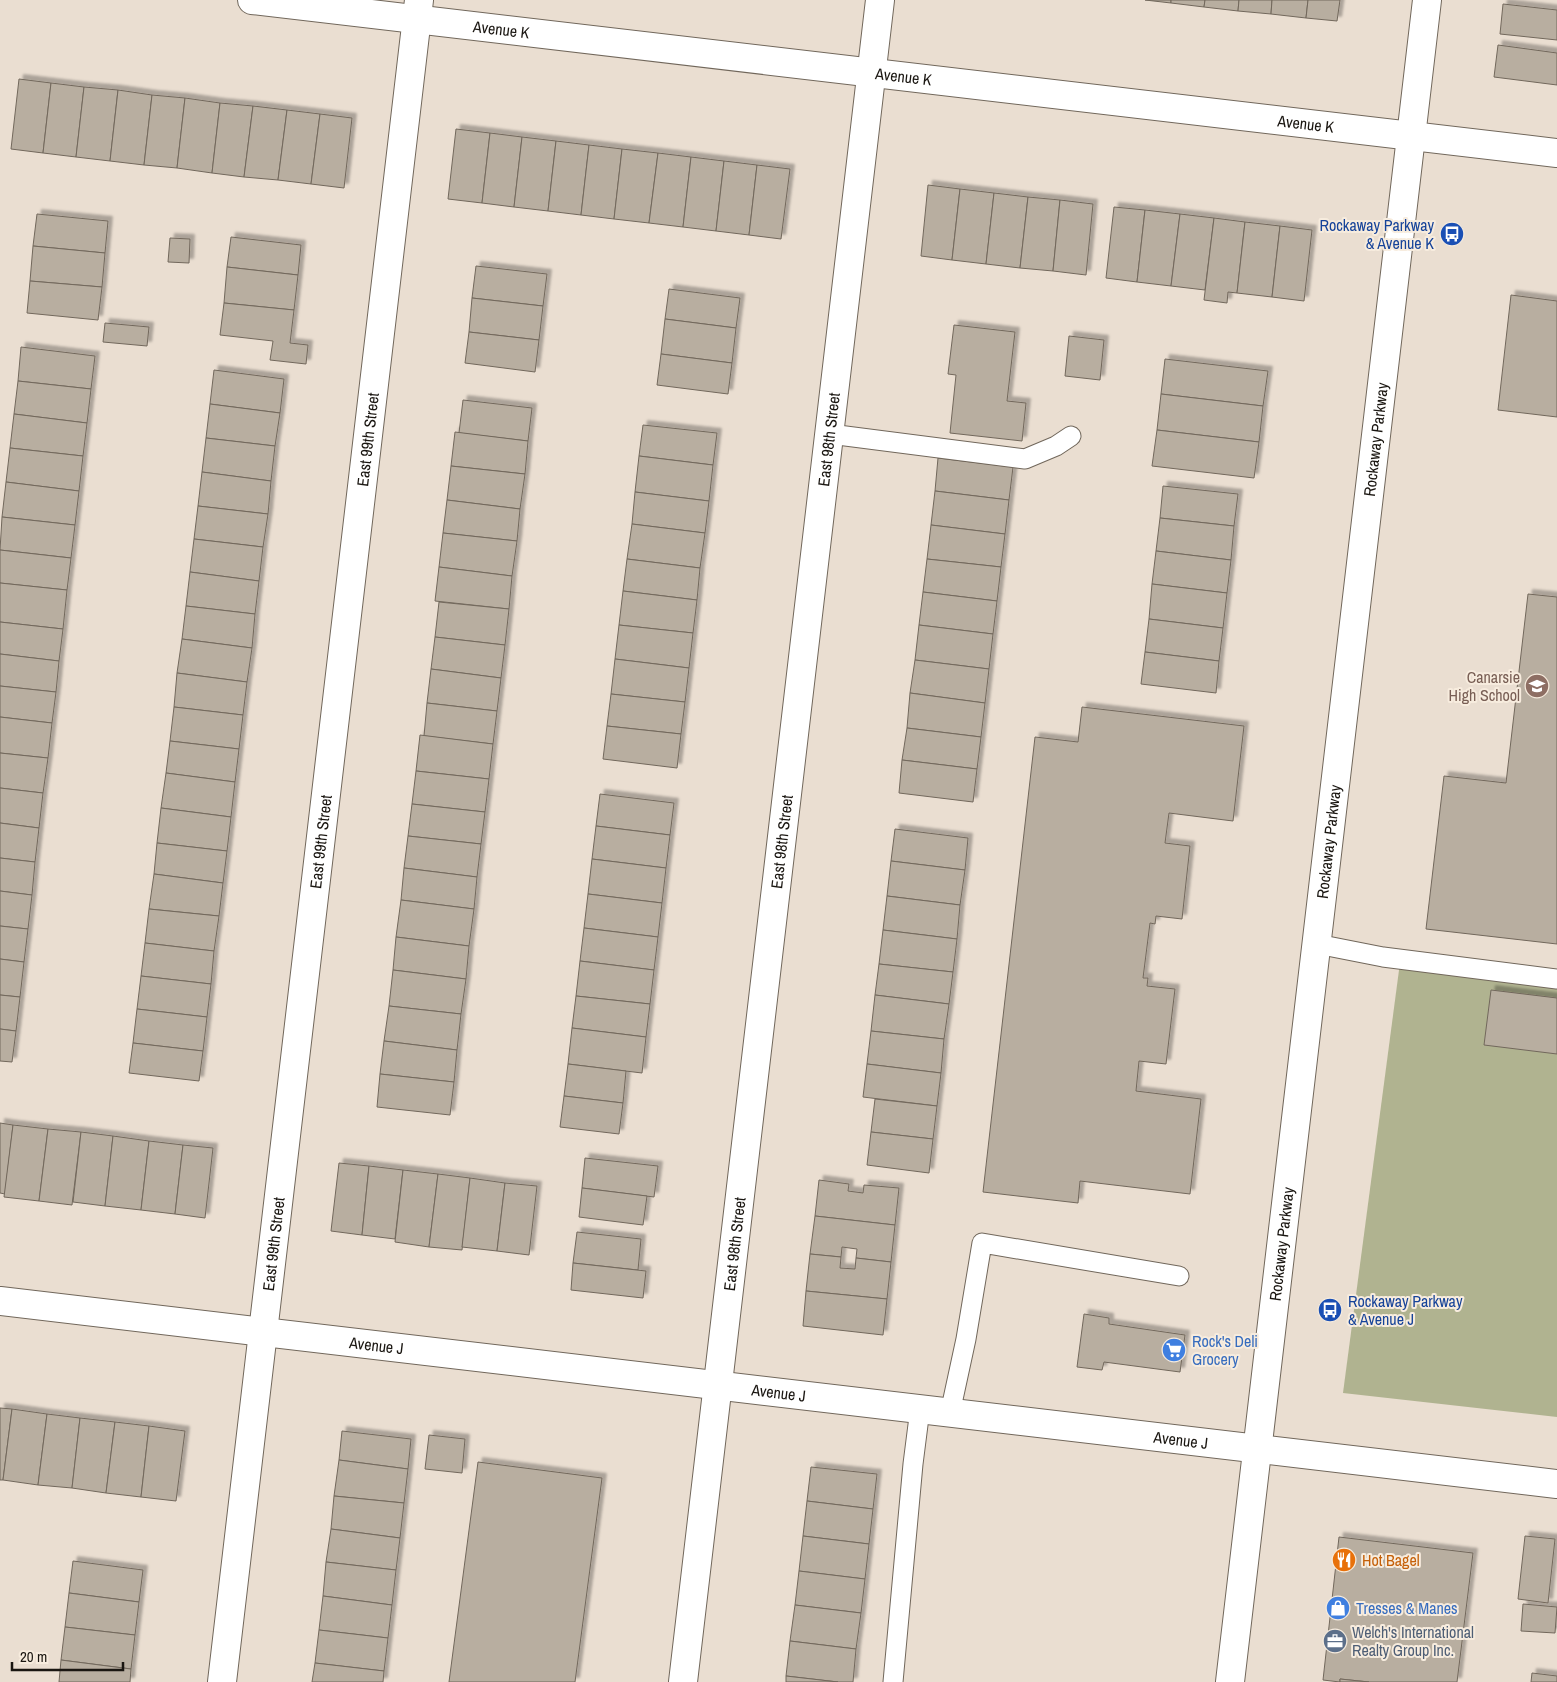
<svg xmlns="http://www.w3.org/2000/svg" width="1557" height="1682" viewBox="0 0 1557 1682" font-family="'Archivo Narrow',sans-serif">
	<defs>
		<filter id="shadow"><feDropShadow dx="4.5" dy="-4.5" stdDeviation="1" flood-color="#0004"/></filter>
	</defs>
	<rect width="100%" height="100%" fill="#eaded1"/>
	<path fill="#b0b390" d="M1401 955 1557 976V1417L1343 1393Z"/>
	<g fill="#b8aea0" stroke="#72685c" filter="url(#shadow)">
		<path d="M1145 0H1171V3Z"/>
		<path d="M1171 0H1205L1204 7 1171 3Z"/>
		<path d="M1205 0H1239L1238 11 1204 7Z"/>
		<path d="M1239 0H1272L1271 14 1238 11Z"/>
		<path d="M1272 0H1308L1306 18 1271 14Z"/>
		<path d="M1308 0H1340L1337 21 1306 18Z"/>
		<path d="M1503 4 1557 10V40L1500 34Z"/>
		<path d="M1498 45 1557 53V85L1494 77Z"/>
		<path d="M19 79 51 83 43 153 11 149Z"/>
		<path d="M51 83 84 87 76 157 43 153Z"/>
		<path d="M84 87 118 90 110 161 76 157Z"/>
		<path d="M118 90 152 95 144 165 110 161Z"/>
		<path d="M152 95 185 98 177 168 144 165Z"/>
		<path d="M185 98 220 103 212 173 177 168Z"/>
		<path d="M220 103 253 106 244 177 212 173Z"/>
		<path d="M253 106 287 110 278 180 244 177Z"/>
		<path d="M287 110 320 114 311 184 278 180Z"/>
		<path d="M320 114 352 118 344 188 311 184Z"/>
		<path d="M456 129 490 133 482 203 448 199Z"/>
		<path d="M490 133 522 137 514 207 482 203Z"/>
		<path d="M522 137 556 141 548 211 514 207Z"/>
		<path d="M556 141 589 145 581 215 548 211Z"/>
		<path d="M589 145 622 149 614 219 581 215Z"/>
		<path d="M622 149 658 153 649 223 614 219Z"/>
		<path d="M658 153 691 157 683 227 649 223Z"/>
		<path d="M691 157 724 161 716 231 683 227Z"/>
		<path d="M724 161 757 165 749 235 716 231Z"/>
		<path d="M757 165 790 169 781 239 749 235Z"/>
		<path d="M928 185 960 189 952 260 921 256Z"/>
		<path d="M960 189 994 193 986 264 952 260Z"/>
		<path d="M994 193 1028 197 1020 268 986 264Z"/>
		<path d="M1028 197 1060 200 1053 271 1020 268Z"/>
		<path d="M1060 200 1093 204 1086 275 1053 271Z"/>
		<path d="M1114 207 1145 210 1137 282 1106 278Z"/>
		<path d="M1145 210 1180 214 1171 286 1137 282Z"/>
		<path d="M37 214 108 221 105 253 33 246Z"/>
		<path d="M1180 214 1214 218 1205 290 1171 286Z"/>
		<path d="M1214 218 1245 222 1237 293 1228 292 1227 303 1204 300Z"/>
		<path d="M1245 222 1280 226 1272 297 1237 293Z"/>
		<path d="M1280 226 1312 230 1304 301 1272 297Z"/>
		<path d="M231 237 301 245 298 275 227 267Z"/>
		<path d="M170 238 190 239 189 263 168 262Z"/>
		<path d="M33 246 105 253 102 287 30 281Z"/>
		<path d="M476 266 547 274 543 306 472 298Z"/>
		<path d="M227 267 298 275 294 310 224 303Z"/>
		<path d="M30 281 102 287 98 320 27 313Z"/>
		<path d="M669 289 740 298 736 328 665 319Z"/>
		<path d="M1511 295 1557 301V417L1498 410Z"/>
		<path d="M472 298 543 306 539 340 469 332Z"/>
		<path d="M224 303 294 310 290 343 308 345 306 364 270 360 273 341 220 335Z"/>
		<path d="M665 319 736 328 732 363 661 354Z"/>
		<path d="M105 323 149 327 147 346 103 342Z"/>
		<path d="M954 325 1015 332 1007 401 1026 403 1022 441 950 433 956 375 948 374Z"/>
		<path d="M469 332 539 340 535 372 465 363Z"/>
		<path d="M1069 336 1104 340 1100 380 1065 376Z"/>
		<path d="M21 347 95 356 91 389 18 381Z"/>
		<path d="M661 354 732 363 728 394 657 385Z"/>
		<path d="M1165 359 1268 371 1263 406 1161 394Z"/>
		<path d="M214 370 284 379 280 413 210 404Z"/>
		<path d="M18 381 91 389 87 423 14 414Z"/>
		<path d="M1161 394 1263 406 1259 442 1157 430Z"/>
		<path d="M463 400 532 408 528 441 459 433Z"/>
		<path d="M210 404 280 413 275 446 206 438Z"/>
		<path d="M14 414 87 423 83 456 10 448Z"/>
		<path d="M643 425 717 433 713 465 639 456Z"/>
		<path d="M1157 430 1259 442 1254 478 1152 466Z"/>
		<path d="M455 432 528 441 525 474 451 466Z"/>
		<path d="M206 438 275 446 271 481 202 472Z"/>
		<path d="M10 448 83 456 79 491 6 482Z"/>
		<path d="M639 456 713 465 709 501 635 492Z"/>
		<path d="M938 458 1013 467 1009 500 935 491Z"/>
		<path d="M451 466 525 474 520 509 447 500Z"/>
		<path d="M202 472 271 481 268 514 198 506Z"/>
		<path d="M6 482 79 491 75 525 2 517Z"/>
		<path d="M1163 486 1238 494 1234 526 1160 518Z"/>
		<path d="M935 491 1009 500 1005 534 931 525Z"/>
		<path d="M635 492 709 501 705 533 632 524Z"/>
		<path d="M447 500 520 509 517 541 443 533Z"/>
		<path d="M198 506 268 514 263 547 194 539Z"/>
		<path d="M2 517 75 525 71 558 0 550Z"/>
		<path d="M1160 518 1234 526 1231 560 1156 551Z"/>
		<path d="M632 524 705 533 700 568 627 559Z"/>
		<path d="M931 525 1005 534 1001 567 927 559Z"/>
		<path d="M443 533 517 541 512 576 439 567Z"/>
		<path d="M194 539 263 547 259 581 190 572Z"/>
		<path d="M0 550 71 558 67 590 0 583Z"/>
		<path d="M1156 551 1231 560 1227 593 1152 584Z"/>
		<path d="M627 559 700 568 697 600 623 591Z"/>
		<path d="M927 559 1001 567 997 601 923 592Z"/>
		<path d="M439 567 512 576 509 609 435 601Z"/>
		<path d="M190 572 259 581 255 614 186 606Z"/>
		<path d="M0 583 67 590 63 629 0 622Z"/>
		<path d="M1152 584 1227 593 1223 628 1149 619Z"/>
		<path d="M623 591 697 600 693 633 619 625Z"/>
		<path d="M923 592 997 601 993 634 919 625Z"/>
		<path d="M1528 594 1557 597V944L1426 929 1444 776 1506 783Z"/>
		<path d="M439 602 509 609 505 645 435 637Z"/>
		<path d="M186 606 255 614 252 648 182 639Z"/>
		<path d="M1149 619 1223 628 1219 661 1145 652Z"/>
		<path d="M0 622 63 629 59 661 0 654Z"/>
		<path d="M619 625 693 633 689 668 615 659Z"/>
		<path d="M919 625 993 634 989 669 915 660Z"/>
		<path d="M435 637 505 645 501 678 431 669Z"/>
		<path d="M182 639 252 648 247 682 177 673Z"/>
		<path d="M1145 652 1219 661 1216 693 1141 684Z"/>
		<path d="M0 654 59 661 56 692 0 686Z"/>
		<path d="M615 659 689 668 685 702 611 694Z"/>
		<path d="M915 660 989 669 985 703 910 693Z"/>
		<path d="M431 669 501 678 497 711 427 703Z"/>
		<path d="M177 673 247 682 243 715 174 707Z"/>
		<path d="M0 686 56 692 52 723 0 717Z"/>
		<path d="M910 693 985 703 981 737 907 728Z"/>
		<path d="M611 694 685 702 681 734 607 726Z"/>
		<path d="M427 703 497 711 493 744 424 736Z"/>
		<path d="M174 707 243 715 239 749 170 741Z"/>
		<path d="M1082 707 1244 726 1233 821 1169 813 1165 843 1190 846 1182 919 1156 916 1155 924 1150 923 1143 978H1148L1147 986 1175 989 1166 1064 1139 1061 1136 1091 1201 1099 1190 1194 1080 1181 1078 1203 983 1192 1035 737 1078 742Z"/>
		<path d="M0 717 52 723 48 758 0 753Z"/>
		<path d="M607 726 681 734 677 768 603 759Z"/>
		<path d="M907 728 981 737 977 769 902 760Z"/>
		<path d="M420 735 493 744 489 779 416 771Z"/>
		<path d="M170 741 239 749 235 782 166 773Z"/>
		<path d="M0 753 48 758 43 793 0 788Z"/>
		<path d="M902 760 977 769 973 802 899 793Z"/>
		<path d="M416 771 489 779 485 812 412 804Z"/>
		<path d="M166 773 235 782 231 817 161 808Z"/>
		<path d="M0 788 43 793 39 828 0 823Z"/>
		<path d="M600 794 674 803 670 835 596 826Z"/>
		<path d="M412 804 485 812 481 844 408 836Z"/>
		<path d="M161 808 231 817 227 851 157 843Z"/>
		<path d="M0 823 39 828 35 862 0 858Z"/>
		<path d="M596 826 670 835 666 868 592 859Z"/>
		<path d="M895 829 968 838 965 870 891 861Z"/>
		<path d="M408 836 481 844 477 877 404 868Z"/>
		<path d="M157 843 227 851 223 883 154 874Z"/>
		<path d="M0 858 35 862 32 895 0 891Z"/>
		<path d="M592 859 666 868 662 903 588 894Z"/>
		<path d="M891 861 965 870 960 905 887 896Z"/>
		<path d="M404 868 477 877 474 909 401 900Z"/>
		<path d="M154 874 223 883 219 916 149 909Z"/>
		<path d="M0 891 32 895 28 929 0 926Z"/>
		<path d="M588 894 662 903 658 937 584 928Z"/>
		<path d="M887 896 960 905 957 939 883 930Z"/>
		<path d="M401 900 474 909 469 946 396 937Z"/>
		<path d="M149 909 219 916 214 951 145 943Z"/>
		<path d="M0 926 28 929 24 962 0 959Z"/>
		<path d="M584 928 658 937 654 970 580 961Z"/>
		<path d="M883 930 957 939 953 972 879 964Z"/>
		<path d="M396 937 469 946 466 979 393 970Z"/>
		<path d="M145 943 214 951 211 984 141 976Z"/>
		<path d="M0 959 24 962 20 997 0 995Z"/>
		<path d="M580 961 654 970 650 1004 576 996Z"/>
		<path d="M879 964 953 972 949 1004 875 995Z"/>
		<path d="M393 970 466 979 461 1014 389 1006Z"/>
		<path d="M141 976 211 984 207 1017 137 1009Z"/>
		<path d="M1491 990 1557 998V1054L1484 1045Z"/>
		<path d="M0 995 20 997 16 1031 0 1029Z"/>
		<path d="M875 995 949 1004 944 1039 871 1031Z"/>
		<path d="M576 996 650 1004 646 1037 572 1028Z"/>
		<path d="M389 1006 461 1014 457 1050 384 1041Z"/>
		<path d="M137 1009 207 1017 203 1051 133 1043Z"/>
		<path d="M572 1028 646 1037 642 1073 568 1064Z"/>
		<path d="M0 1029 16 1031 12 1062 0 1061Z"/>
		<path d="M871 1031 944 1039 941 1073 867 1064Z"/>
		<path d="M384 1041 457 1050 454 1082 380 1074Z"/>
		<path d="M133 1043 203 1051 199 1081 129 1073Z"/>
		<path d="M568 1064 626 1071 623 1103 564 1096Z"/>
		<path d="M867 1064 941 1073 937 1106 863 1097Z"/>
		<path d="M380 1074 454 1082 450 1115 377 1107Z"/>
		<path d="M564 1096 623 1103 619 1134 560 1127Z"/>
		<path d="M875 1099 937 1106 933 1139 871 1132Z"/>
		<path d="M0 1123 13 1125 5 1194 0 1193Z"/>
		<path d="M13 1125 48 1129 39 1201 4 1197Z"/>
		<path d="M48 1129 81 1132 72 1205 39 1201Z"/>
		<path d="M81 1132 113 1136 105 1206 73 1202Z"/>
		<path d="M871 1132 933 1139 929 1173 867 1165Z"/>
		<path d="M113 1136 149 1141 141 1210 105 1206Z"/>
		<path d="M149 1141 183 1145 175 1214 141 1210Z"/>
		<path d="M183 1145 213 1148 205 1218 175 1214Z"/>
		<path d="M585 1158 658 1166 654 1197 582 1188Z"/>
		<path d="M339 1163 369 1166 362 1235 331 1231Z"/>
		<path d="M369 1166 403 1170 395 1239 362 1235Z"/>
		<path d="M403 1170 438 1174 429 1247 395 1242Z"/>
		<path d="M438 1174 470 1178 462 1250 429 1247Z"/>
		<path d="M470 1178 505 1183 497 1251 462 1247Z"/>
		<path d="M819 1180 849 1184 848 1191 863 1193 864 1185 899 1188 895 1225 815 1216Z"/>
		<path d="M505 1183 537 1186 529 1255 497 1251Z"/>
		<path d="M582 1188 647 1196 643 1225 579 1217Z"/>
		<path d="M815 1216 895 1225 891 1262 856 1258 857 1249 842 1247 841 1257 810 1254Z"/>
		<path d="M577 1232 641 1239 638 1270 573 1263Z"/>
		<path d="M810 1254 841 1257 840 1268 855 1269 856 1258 891 1262 887 1299 806 1291Z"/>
		<path d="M573 1263 646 1271 643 1298 571 1290Z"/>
		<path d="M806 1291 887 1299 883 1335 803 1326Z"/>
		<path d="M1084 1314 1109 1318V1324L1185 1335 1180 1372 1104 1362 1102 1370 1077 1367Z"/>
		<path d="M0 1408 12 1409 3 1480H0Z"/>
		<path d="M12 1409 47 1414 38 1485 3 1480Z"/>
		<path d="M47 1414 80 1418 72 1488 38 1485Z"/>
		<path d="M80 1418 115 1422 106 1493 72 1488Z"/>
		<path d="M115 1422 149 1426 141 1497 106 1493Z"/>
		<path d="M149 1426 185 1431 176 1501 141 1497Z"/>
		<path d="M342 1431 411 1439 408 1469 339 1460Z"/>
		<path d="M429 1435 465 1439 462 1473 425 1469Z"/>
		<path d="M339 1460 408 1469 404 1503 334 1496Z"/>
		<path d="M478 1462 602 1478 575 1682H449Z"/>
		<path d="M811 1467 877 1474 873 1509 807 1501Z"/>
		<path d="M334 1496 404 1503 400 1538 331 1529Z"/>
		<path d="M807 1501 873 1509 869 1544 803 1536Z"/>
		<path d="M331 1529 400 1538 396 1570 326 1562Z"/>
		<path d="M803 1536 869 1544 865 1579 799 1571Z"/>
		<path d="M1525 1536 1555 1539 1548 1603 1518 1599Z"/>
		<path d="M1339 1537 1473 1553 1457 1682H1369L1340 1679V1682L1323 1680Z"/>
		<path d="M73 1561 143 1570 139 1602 69 1593Z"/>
		<path d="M326 1562 396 1570 392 1605 323 1596Z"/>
		<path d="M799 1571 865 1579 861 1613 795 1605Z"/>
		<path d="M69 1593 139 1602 135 1635 65 1627Z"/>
		<path d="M323 1596 392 1605 388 1638 319 1630Z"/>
		<path d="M1523 1604 1557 1607 1555 1633 1521 1631Z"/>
		<path d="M795 1605 861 1613 856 1649 790 1641Z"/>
		<path d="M65 1627 135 1635 131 1669 61 1660Z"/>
		<path d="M319 1630 388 1638 384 1671 315 1663Z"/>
		<path d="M790 1641 856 1649 853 1682H838L786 1676Z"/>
		<path d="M61 1660 131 1669 130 1682H59Z"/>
		<path d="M315 1663 384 1671 383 1682H312Z"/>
		<path d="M1532 1673 1557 1676V1682H1531Z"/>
		<path d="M786 1676 838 1682H786Z"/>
		<path d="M1340 1679 1369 1682H1340Z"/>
	</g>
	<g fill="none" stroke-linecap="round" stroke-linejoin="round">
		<g stroke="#71675b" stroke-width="21">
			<g id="service">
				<path d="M830 434 1025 459 1056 446 1071 436"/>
				<path d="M1317 944 1383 957 1557 979"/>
				<path d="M950 1413 966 1339 982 1243 1179 1276"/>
				<path d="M893 1682 913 1464 920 1409"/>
			</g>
		</g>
		<g stroke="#71675b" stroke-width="30">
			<g id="minor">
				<path id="s1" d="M252 0 1557 153"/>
				<path id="s2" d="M0 1301 1557 1484"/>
				<path id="s3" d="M222 1682 419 0"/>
				<path id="s4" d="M683 1682 880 0"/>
			</g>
		</g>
		<g stroke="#71675b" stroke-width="30">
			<g id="secondary">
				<path id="s5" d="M1230 1682 1427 0"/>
			</g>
		</g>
		<use href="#service" stroke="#fff" stroke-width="19"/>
		<use href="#minor" stroke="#fff" stroke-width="28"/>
		<use href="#secondary" stroke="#fff" stroke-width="28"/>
	</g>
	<defs>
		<g id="bus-disc" transform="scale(1.25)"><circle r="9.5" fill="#1a4fb4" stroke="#f7ecde"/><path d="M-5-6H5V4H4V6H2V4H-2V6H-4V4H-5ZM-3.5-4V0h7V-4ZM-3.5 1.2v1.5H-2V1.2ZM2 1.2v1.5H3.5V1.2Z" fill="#fff"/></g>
		<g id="school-disc" transform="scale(1.25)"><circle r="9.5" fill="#8d6e63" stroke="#f7ecde"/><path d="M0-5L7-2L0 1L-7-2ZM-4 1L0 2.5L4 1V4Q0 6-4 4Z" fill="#fff"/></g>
		<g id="supermarket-disc" transform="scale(1.25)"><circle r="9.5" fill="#3f7fe0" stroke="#f7ecde"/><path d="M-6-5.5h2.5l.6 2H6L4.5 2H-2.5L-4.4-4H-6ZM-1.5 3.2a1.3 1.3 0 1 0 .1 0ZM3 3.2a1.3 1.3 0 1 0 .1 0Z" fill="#fff"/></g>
		<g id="restaurant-disc" transform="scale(1.25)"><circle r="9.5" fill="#e8710a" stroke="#f7ecde"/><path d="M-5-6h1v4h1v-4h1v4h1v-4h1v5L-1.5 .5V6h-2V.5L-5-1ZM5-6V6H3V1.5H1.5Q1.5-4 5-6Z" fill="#fff"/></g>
		<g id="shop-disc" transform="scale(1.25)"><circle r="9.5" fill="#3f7fe0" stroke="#f7ecde"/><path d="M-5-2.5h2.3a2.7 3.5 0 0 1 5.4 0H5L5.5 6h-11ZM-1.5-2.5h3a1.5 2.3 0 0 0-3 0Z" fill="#fff"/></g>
		<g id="office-disc" transform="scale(1.25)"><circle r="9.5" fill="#5c6f8a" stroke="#f7ecde"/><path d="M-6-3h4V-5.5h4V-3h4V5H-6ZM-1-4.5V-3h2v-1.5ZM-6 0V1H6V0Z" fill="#fff"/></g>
	</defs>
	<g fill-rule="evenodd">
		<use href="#bus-disc" x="1452" y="234"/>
		<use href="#school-disc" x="1537" y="686"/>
		<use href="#bus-disc" x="1330" y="1310"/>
		<use href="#supermarket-disc" x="1174" y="1350"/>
		<use href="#restaurant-disc" x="1344" y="1560"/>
		<use href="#shop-disc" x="1338" y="1608"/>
		<use href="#office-disc" x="1335" y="1641"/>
	</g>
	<g text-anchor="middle" stroke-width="4" stroke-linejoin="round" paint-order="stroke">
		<g font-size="16" fill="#1a1611" stroke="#f7ecde">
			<text dy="6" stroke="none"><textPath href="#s1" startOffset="251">Avenue K</textPath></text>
			<text dy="6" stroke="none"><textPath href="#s1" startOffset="656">Avenue K</textPath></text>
			<text dy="6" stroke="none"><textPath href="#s1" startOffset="1061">Avenue K</textPath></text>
			<text dy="6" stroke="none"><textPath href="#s3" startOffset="1251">East 99th Street</textPath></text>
			<text dy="6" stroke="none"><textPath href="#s4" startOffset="1251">East 98th Street</textPath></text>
			<text dy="6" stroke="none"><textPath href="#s5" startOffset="1251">Rockaway Parkway</textPath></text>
			<text dy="6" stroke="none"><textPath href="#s3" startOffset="846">East 99th Street</textPath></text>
			<text dy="6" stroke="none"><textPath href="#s4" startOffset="846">East 98th Street</textPath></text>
			<text dy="6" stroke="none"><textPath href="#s5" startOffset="846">Rockaway Parkway</textPath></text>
			<text dy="6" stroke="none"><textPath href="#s3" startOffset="441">East 99th Street</textPath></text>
			<text dy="6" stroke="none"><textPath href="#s4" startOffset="441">East 98th Street</textPath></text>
			<text dy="6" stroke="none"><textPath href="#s5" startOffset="441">Rockaway Parkway</textPath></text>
			<text dy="6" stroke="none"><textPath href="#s2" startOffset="379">Avenue J</textPath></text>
			<text dy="6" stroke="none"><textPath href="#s2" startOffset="784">Avenue J</textPath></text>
			<text dy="6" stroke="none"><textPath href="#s2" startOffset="1189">Avenue J</textPath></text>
		</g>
		<g font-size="16" fill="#164399" stroke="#f7ecde" text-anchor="end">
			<text x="1434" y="231">Rockaway Parkway<tspan x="1434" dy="18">&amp; Avenue K</tspan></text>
			<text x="1348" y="1307" text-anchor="start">Rockaway Parkway<tspan x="1348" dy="18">&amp; Avenue J</tspan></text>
		</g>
		<g font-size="16" fill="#785e54" stroke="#f7ecde" text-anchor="end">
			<text x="1520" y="683">Canarsie<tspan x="1520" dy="18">High School</tspan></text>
		</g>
		<g font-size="16" fill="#366cbe" stroke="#f7ecde" text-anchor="start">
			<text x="1192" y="1347">Rock's Deli<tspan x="1192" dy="18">Grocery</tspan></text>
			<text x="1356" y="1614">Tresses &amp; Manes</text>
		</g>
		<g font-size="16" fill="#c56008" stroke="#f7ecde" text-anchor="start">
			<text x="1362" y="1566">Hot Bagel</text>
		</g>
		<g font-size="16" fill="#4e5e75" stroke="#f7ecde" text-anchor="start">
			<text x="1352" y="1638">Welch's International<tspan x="1352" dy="18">Realty Group Inc.</tspan></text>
		</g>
	</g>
	<path d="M12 1662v8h111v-8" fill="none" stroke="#1a1611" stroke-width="2.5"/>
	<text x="20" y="1662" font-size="15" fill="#1a1611" stroke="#f7ecde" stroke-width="4" paint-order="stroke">20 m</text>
</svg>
